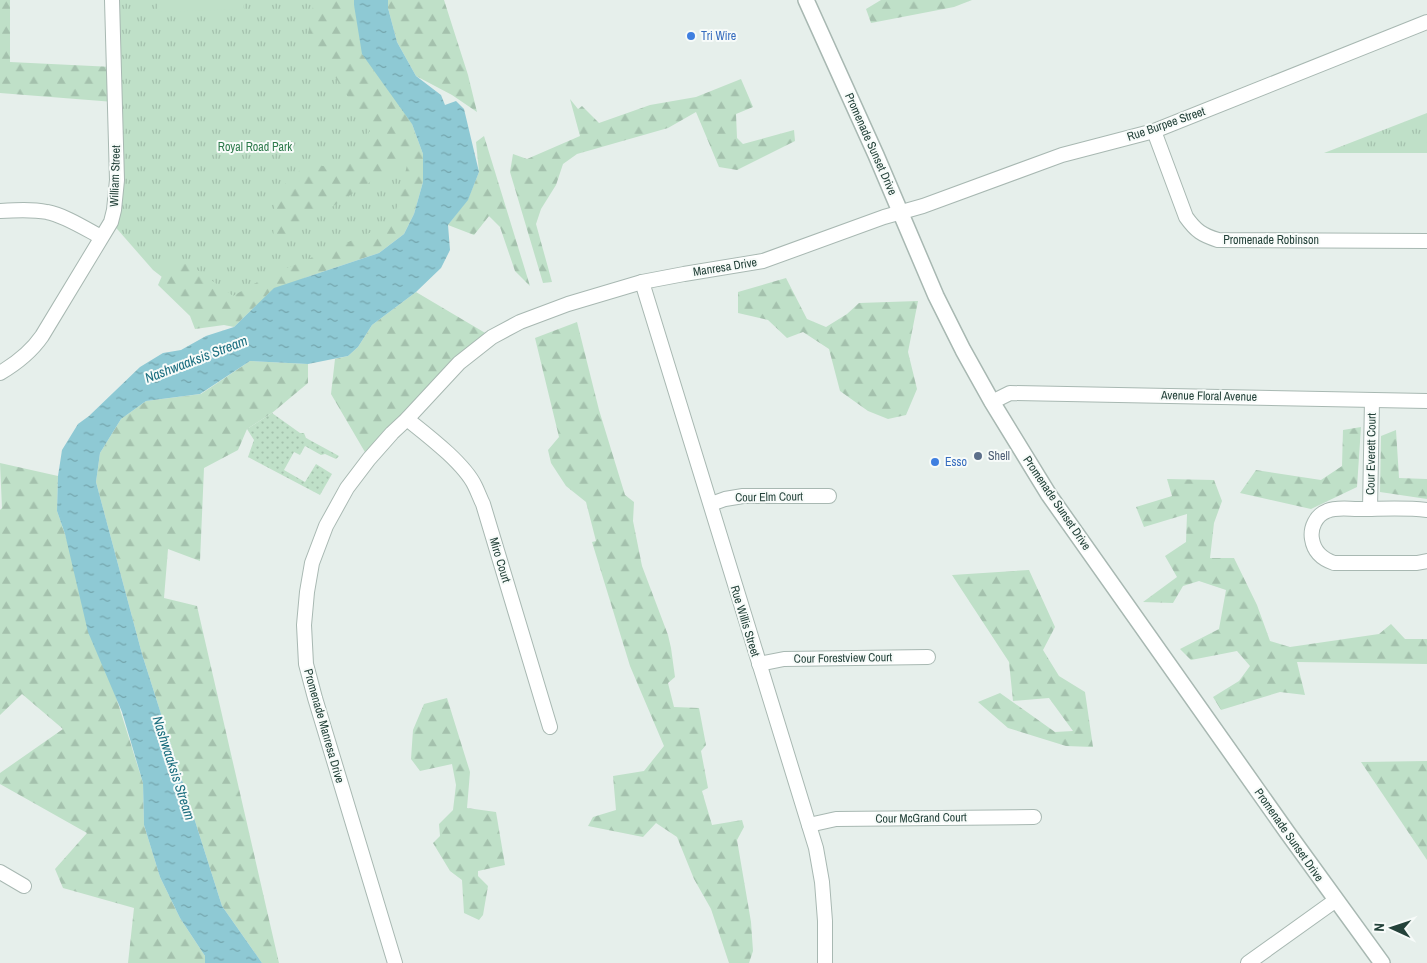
<svg xmlns="http://www.w3.org/2000/svg" width="1427" height="963" viewBox="0 0 1427 963" font-family="'Archivo Narrow',sans-serif">
	<defs>
		<pattern id="grass-tufts" width="24" height="20" patternUnits="userSpaceOnUse" patternTransform="scale(1.25)"><rect width="24" height="20" fill="#bfe0c8"/><path d="M3 7l-1-3M5 7V3M7 7l1-3M15 17l-1-3M17 17v-4M19 17l1-3" fill="none" stroke="#a4c1ad"/></pattern>
		<pattern id="forest-firs" width="22" height="20" patternUnits="userSpaceOnUse" patternTransform="scale(1.25)"><rect width="22" height="20" fill="#bfe0c8"/><path d="M5 1l3.5 6h-7zM16 11l3.5 6h-7z" fill="#a4c1ad"/></pattern>
		<pattern id="garden-dots" width="8" height="8" patternUnits="userSpaceOnUse" patternTransform="scale(1.25)"><rect width="8" height="8" fill="#bfe0c8"/><path d="M2 2h.1M6 6h.1" fill="none" stroke="#a4c1ad" stroke-width="1.8" stroke-linecap="round"/></pattern>
		<pattern id="water-ripples" width="26" height="14" patternUnits="userSpaceOnUse" patternTransform="scale(1.25)"><rect width="26" height="14" fill="#8ec9d4"/><path d="M2 4q2-2 4 0t4 0M15 11q2-2 4 0t4 0" fill="none" stroke="#74a5ad"/></pattern>
	</defs>
	<rect width="100%" height="100%" fill="#e6efeb"/>
	<g fill="url(#grass-tufts)">
		<path d="M112 0H354V5L412 124 414 214 224 325 153 270 111 222Z"/>
		<path d="M1427 113V153H1324Z"/>
	</g>
	<g fill="url(#forest-firs)">
		<path d="M0 0H10V62L113 67 114 102 0 93Z"/>
		<path d="M314 0H354V5L362 54 412 124 423 154V182L414 214 404 234 379 253 274 288 234 327 224 325 195 329 190 316 158 285 168 262 189 264 233 296 268 276 393 223 409 157 273 245 275 193 308 163 343 170 370 131 308 35Z"/>
		<path d="M388 0H444L468 75 477 112 452 95 416 76 397 42 388 8Z"/>
		<path d="M881 0H972L954 7 871 23 866 9Z"/>
		<path d="M741 79 753 107 736 114 737 138 743 144 794 130 795 141 737 170 719 167 696 112 668 128 577 154 563 164 556 185 541 209 536 224 552 282 543 283 510 172 513 154 527 159 580 136 570 99 578 109 582 106 599 123 650 105 696 97Z"/>
		<path d="M484 136 530 286 515 271 500 227 489 216 474 235 448 225 468 199 479 172 476 142Z"/>
		<path d="M786 278 807 319 826 327 847 314 859 303 918 301 908 352 917 389 906 415 888 419 868 411 840 391 829 349 803 332 787 338 768 320 738 313V292Z"/>
		<path d="M416 292 492 337 369 459 331 394 335 359 348 356 358 347 372 325Z"/>
		<path d="M577 322 599 410 625 495 634 502 633 521 642 566 668 635 671 648 675 677 668 683 674 707 699 708 706 745 701 751 708 788 702 791 712 825 742 820 744 827 737 840 751 922 753 951 749 963H729L711 909 694 879 677 837 656 823 643 837 588 826 593 817 616 810 613 776 644 771 664 746 630 666 592 542 596 541 586 502 566 486 551 463 548 450 559 437 535 338Z"/>
		<path d="M250 361 308 364V383L272 413 247 429 238 450 204 468 200 561 168 549 164 598 197 606 279 963H262L222 906 142 654 96 482 100 453 121 419 146 401 201 394Z"/>
		<path d="M1361 427 1357 487 1311 509 1240 493 1256 470 1321 480 1342 466 1343 430Z"/>
		<path d="M1396 430 1399 478 1427 479V499L1380 492 1381 436Z"/>
		<path d="M0 463 58 476 57 511 65 534 143 783 144 825 160 877 180 918 205 956V963H128L134 908 63 888 55 869 87 833 0 784V773L63 729 22 694 0 715V510L2 508Z"/>
		<path d="M1167 479 1214 480 1222 501 1214 523 1210 558H1234L1257 605 1270 641 1290 647 1379 634 1391 624 1405 639H1427V664L1297 662 1305 695 1280 692 1221 710 1213 697 1239 681 1250 666 1237 651 1191 660 1180 649 1219 629 1226 590 1199 581 1183 586 1173 603 1143 602 1177 577 1165 556 1186 542 1187 514 1144 527 1136 507 1172 496Z"/>
		<path d="M1029 570 1055 627 1043 650 1059 676 1085 692 1093 747 1066 746 1008 728 978 702 1000 693 1055 732 1073 731 1049 698 1013 701 1009 662 952 575Z"/>
		<path d="M447 698 470 772 467 808 496 812 505 865 478 871V876L488 886 483 915 479 920 464 913 462 880 450 871 433 843 440 836 439 824 453 810 456 785 452 764 420 771 411 759 413 730 424 704Z"/>
		<path d="M1427 761V860L1361 762Z"/>
	</g>
	<path fill="url(#garden-dots)" d="M272 413 300 433H304L306 438 339 456 336 459 325 454 321 455 305 446 300 455 294 452 284 470 305 482 316 464 332 474 320 495 248 457 254 440 247 429Z"/>
	<path fill="#bfe0c8" d="M158 0H243L244 9 158 12Z"/>
	<path fill="url(#water-ripples)" d="M354 0H388V8L397 42 416 76 441 95 445 105 456 101 464 109 479 172 468 200 448 225 450 250 441 268 416 292 372 325 358 347 348 356 308 364 250 361 200 394 146 401 121 419 100 453 96 482 142 654 222 906 262 963H205V956L180 918 160 877 144 825 143 783 122 712 88 632 65 534 57 511 58 476 62 450 78 424 89 416 140 367 163 353 181 350 206 336 234 327 274 288 379 253 404 234 414 214 423 182V154L412 124 362 54 354 5Z"/>
	<g fill="none" stroke-linecap="round" stroke-linejoin="round">
		<g stroke="#a8b8b2" stroke-width="16">
			<g id="minor">
				<path d="M1154 131 1186 217C1196 231 1202 235 1218 240L1427 241"/>
				<path d="M0 211C16 210 32 209 47 212 64 215 86 229 101 237"/>
				<path d="M642 282 816 848 822 882 825 921V963"/>
				<path d="M0 373C17 363 31 352 42 336L111 222 114 210 117 180 112 0"/>
				<path d="M992 402 1010 393 1427 401"/>
				<path d="M407 419C427 435 464 463 475 486 478 492 480 498 483 504L550 727"/>
				<path d="M711 504 725 499 743 496H829"/>
				<path d="M1370 509 1372 400"/>
				<path d="M1427 510C1404 507 1380 509 1358 509 1348 509 1336 507 1327 511 1316 515 1310 528 1312 539 1314 552 1322 559 1334 563H1417L1427 561"/>
				<path d="M759 664 784 659 928 657"/>
				<path d="M809 825 836 819 1034 817"/>
				<path d="M0 872 24 886"/>
				<path d="M395 963 315 698 306 664 304 625 307 592 312 563 326 526 347 488 369 459 392 433 407 419 459 363 492 337 520 322 568 304 642 282 684 274 763 261 884 217 923 206 1062 155 1154 131 1427 22"/>
				<path d="M1248 963 1336 900"/>
			</g>
		</g>
		<g stroke="#a8b8b2" stroke-width="18">
			<path id="tertiary" d="M806 0 876 155 936 296 963 350 992 402 1049 495 1287 832 1382 963"/>
		</g>
		<use href="#minor" stroke="#fff" stroke-width="14"/>
		<use href="#tertiary" stroke="#fff" stroke-width="15"/>
	</g>
	<g fill="#3f7fe0" stroke="#f7fbf9" stroke-width="2">
		<circle cx="691" cy="36" r="5"/>
		<circle cx="935" cy="462" r="5"/>
	</g>
	<circle fill="#5c6f8a" stroke="#f7fbf9" stroke-width="2" cx="978" cy="456" r="5"/>
	<g text-anchor="middle" stroke-width="4" stroke-linejoin="round" paint-order="stroke">
		<g font-size="12" fill="#366cbe" stroke="#f7fbf9" text-anchor="start">
			<text x="701" y="40">Tri Wire</text>
			<text x="945" y="466">Esso</text>
		</g>
		<g font-size="12" fill="#24423a" stroke="#f7fbf9">
			<text transform="translate(1166 124) rotate(-19)" y="4">Rue Burpee Street</text>
			<text transform="translate(871 144) rotate(66)" y="4">Promenade Sunset Drive</text>
			<text transform="translate(115 176) rotate(-88)" y="4">William Street</text>
			<text x="1271" y="244">Promenade Robinson</text>
			<text transform="translate(725 267) rotate(-9)" y="4">Manresa Drive</text>
			<text transform="translate(1209 396) rotate(1)" y="4">Avenue Floral Avenue</text>
			<text transform="translate(1371 454) rotate(-89)" y="4">Cour Everett Court</text>
			<text transform="translate(769 497) rotate(-1)" y="4">Cour Elm Court</text>
			<text transform="translate(1057 503) rotate(56)" y="4">Promenade Sunset Drive</text>
			<text transform="translate(500 560) rotate(73)" y="4">Miro Court</text>
			<text transform="translate(745 621) rotate(73)" y="4">Rue Willis Street</text>
			<text transform="translate(843 658) rotate(-1)" y="4">Cour Forestview Court</text>
			<text transform="translate(324 726) rotate(74)" y="4">Promenade Manresa Drive</text>
			<text transform="translate(921 818) rotate(-1)" y="4">Cour McGrand Court</text>
			<text transform="translate(1289 835) rotate(55)" y="4">Promenade Sunset Drive</text>
		</g>
		<g font-size="12" fill="#2d7a4b" stroke="#f7fbf9">
			<text x="255" y="151">Royal Road Park</text>
		</g>
		<g font-size="12" fill="#4e5e75" stroke="#f7fbf9" text-anchor="start">
			<text x="988" y="460">Shell</text>
		</g>
		<g font-size="14" font-style="italic" fill="#1c6f80" stroke="#f7fbf9">
			<text transform="translate(196 359) rotate(-21)" y="5">Nashwaaksis Stream</text>
			<text transform="translate(174 768) rotate(72)" y="5">Nashwaaksis Stream</text>
		</g>
	</g>
	<g transform="translate(1392 928) rotate(273)" stroke="#f7fbf9" stroke-width="4" paint-order="stroke">
	<path d="M0-4L9 19L0 12L-9 19Z" fill="#24423a"/>
	<text y="-8" font-size="14" font-weight="bold" text-anchor="middle" fill="#24423a">N</text>
	</g>
</svg>
